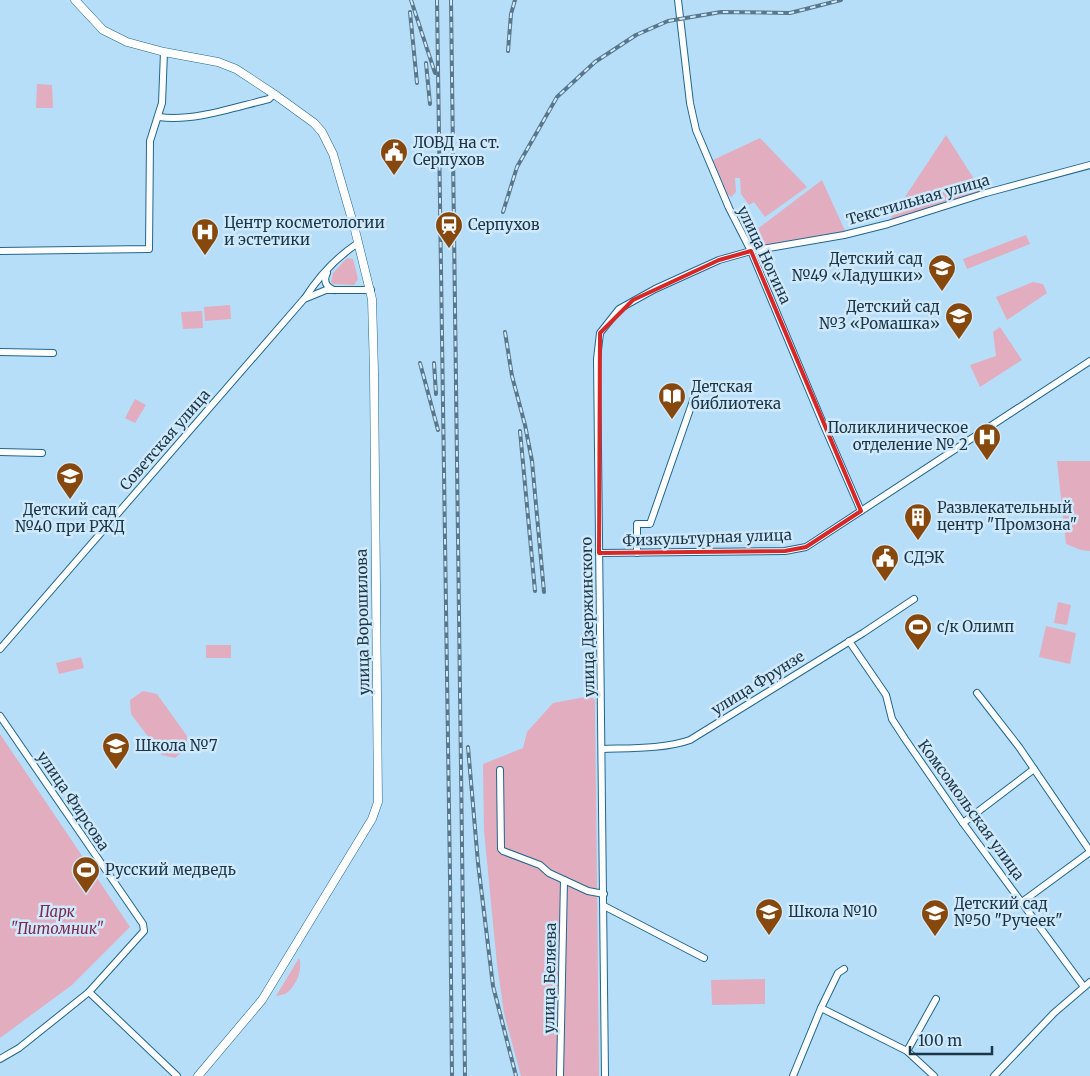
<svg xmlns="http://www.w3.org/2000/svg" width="1090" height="1076" viewBox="0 0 1090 1076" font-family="Merriweather,serif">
	<rect width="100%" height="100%" fill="#b7def8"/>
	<g fill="#e2adbf">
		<path d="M37 84 52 85 53 108H36Z"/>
		<path d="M946 135 983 193 889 221Z"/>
		<path d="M760 138 807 187 765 217 754 202 749 205 741 194 740 178H735L736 192 731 197 727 194 713 160Z"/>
		<path d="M822 180 846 233 749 250 752 233Z"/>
		<path d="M1026 235 1030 244 967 269 963 259Z"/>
		<path d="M347 258 353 259 358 279 354 285 333 284 331 282 333 273Z"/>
		<path d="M1033 282 1043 284 1047 293 1007 320 996 297Z"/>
		<path d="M230 305 231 319 205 321 204 307Z"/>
		<path d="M202 311 203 328 183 329 181 312Z"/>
		<path d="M1000 327 1022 360 980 387 970 365 996 356 993 332Z"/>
		<path d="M135 399 146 405 135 423 125 418Z"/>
		<path d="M1057 461H1090V551L1081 550 1066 544Z"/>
		<path d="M1058 602 1071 605 1067 625 1054 623Z"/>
		<path d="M1046 626 1076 633 1070 664 1039 657Z"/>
		<rect x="206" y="645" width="25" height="13"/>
		<path d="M81 657 84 668 59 674 56 663Z"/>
		<path d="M143 691 157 694 187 736V748L175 758 162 755 131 714 130 700Z"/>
		<path d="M590 696 595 700 599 1076H521L504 1013 497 964 484 831 483 764 523 748 527 732 553 703Z"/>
		<path d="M0 734 130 927 72 985 0 1038Z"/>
		<path d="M299 958C303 969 297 984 288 992 285 995 280 995 276 996Z"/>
		<path d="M765 979V1004L712 1005 711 980Z"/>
	</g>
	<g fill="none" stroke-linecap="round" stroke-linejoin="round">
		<g stroke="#20678c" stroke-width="8">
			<g id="minor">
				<path d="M678 0 690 103 696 130 729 208 751 251 822 421 861 511"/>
				<path d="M159 117C194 122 235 107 269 99L274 94"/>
				<path d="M0 251 149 249 150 141 162 103 164 52"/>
				<path d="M327 273C323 281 326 287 334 290"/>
				<path d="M305 298C319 276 337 257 358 243"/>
				<path d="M0 352 53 353"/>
				<path d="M0 452 42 453"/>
				<path d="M599 553 785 551 806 547 1090 361"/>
				<path d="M637 553V524H650L695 395"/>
				<path d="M849 641 886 695 892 719 905 739 963 823 1084 987"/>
				<path d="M0 649 304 299 326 290H371"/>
				<path d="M977 693 1019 747 1090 851"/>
				<path d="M0 716 143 924 144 931 89 992 19 1048 0 1059"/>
				<path d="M602 749C629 748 665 749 690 740L863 633 914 599"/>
				<path d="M500 770 501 849 503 851 540 865 549 873 588 891 604 894"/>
				<path d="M963 823 1034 769"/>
				<path d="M1022 902 1090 852"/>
				<path d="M604 906 704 958"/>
				<path d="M89 992 177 1076"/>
				<path d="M821 1008 907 1051 934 1076"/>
				<path d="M907 1051 936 999"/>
				<path d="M560 1076 564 880"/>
				<path d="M605 1076 597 359 600 333 619 309 655 289 719 260 751 251 844 235 888 224 986 193 1090 165"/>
				<path d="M793 1076 821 1008 838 973 844 969"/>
				<path d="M994 1076 1054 1013 1090 982"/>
			</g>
		</g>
		<g stroke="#20678c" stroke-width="9">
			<path id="major" d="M75 0 103 30 127 42 164 52 218 62 236 69 274 94 314 123 322 132 333 154 355 230 372 299 374 372 378 802 372 819 262 1000 198 1076"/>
		</g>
		<use href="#minor" stroke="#fff" stroke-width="6"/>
		<use href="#major" stroke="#fff" stroke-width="8"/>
		<g stroke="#57778c" stroke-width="4">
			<g id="rail">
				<path d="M411 0 435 73"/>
				<path d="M437 0 450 877 452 1076"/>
				<path d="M451 0 465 1076"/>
				<path d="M410 12 417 83"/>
				<path d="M508 51 511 14 515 0"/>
				<path d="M426 63 430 104"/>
				<path d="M503 212 517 167 557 97 595 62 636 35 668 21 721 12 790 13 841 0"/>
				<path d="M505 332 512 376 525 425 532 461 544 592"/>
				<path d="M420 363 438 430"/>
				<path d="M434 363 436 394"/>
				<path d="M520 431 535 591"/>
				<path d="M468 747 478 863 493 986 516 1076"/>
			</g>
		</g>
		<use href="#rail" stroke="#cfe9fb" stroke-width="2" stroke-dasharray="5.5" stroke-linecap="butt"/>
	</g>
	<path fill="none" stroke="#d62828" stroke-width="4" stroke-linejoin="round" d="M751 251 861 511 806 547 785 551 599 553 600 333 633 300 719 260Z"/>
	<defs>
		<g id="civic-pin" transform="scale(1.4375)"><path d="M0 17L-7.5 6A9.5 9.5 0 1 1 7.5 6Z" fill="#86480c" stroke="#cfe9fb"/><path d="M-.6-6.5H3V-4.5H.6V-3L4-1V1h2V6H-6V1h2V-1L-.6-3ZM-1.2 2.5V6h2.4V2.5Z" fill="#fff"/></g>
		<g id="station-pin" transform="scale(1.4375)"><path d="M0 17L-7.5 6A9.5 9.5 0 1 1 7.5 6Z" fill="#86480c" stroke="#cfe9fb"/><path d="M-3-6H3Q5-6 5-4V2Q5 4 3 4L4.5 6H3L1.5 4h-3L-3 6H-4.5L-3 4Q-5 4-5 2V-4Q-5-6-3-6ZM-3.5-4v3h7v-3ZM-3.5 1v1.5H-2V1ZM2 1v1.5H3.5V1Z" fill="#fff"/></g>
		<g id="hospital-pin" transform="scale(1.4375)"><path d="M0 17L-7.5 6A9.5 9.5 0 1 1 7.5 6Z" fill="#86480c" stroke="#cfe9fb"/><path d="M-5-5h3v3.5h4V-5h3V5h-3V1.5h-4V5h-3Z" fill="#fff"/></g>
		<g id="school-pin" transform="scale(1.4375)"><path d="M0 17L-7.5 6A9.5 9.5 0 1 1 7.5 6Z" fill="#86480c" stroke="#cfe9fb"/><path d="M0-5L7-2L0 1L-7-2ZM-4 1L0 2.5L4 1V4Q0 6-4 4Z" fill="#fff"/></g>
		<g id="library-pin" transform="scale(1.4375)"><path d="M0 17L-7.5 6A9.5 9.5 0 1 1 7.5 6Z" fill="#86480c" stroke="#cfe9fb"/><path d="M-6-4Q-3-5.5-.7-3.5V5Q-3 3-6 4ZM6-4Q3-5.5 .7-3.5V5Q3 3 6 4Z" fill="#fff"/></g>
		<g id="building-pin" transform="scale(1.4375)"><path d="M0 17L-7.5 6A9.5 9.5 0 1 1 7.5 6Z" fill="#86480c" stroke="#cfe9fb"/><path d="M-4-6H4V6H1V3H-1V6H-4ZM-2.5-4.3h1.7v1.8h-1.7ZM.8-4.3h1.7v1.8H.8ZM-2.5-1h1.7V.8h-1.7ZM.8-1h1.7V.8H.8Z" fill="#fff"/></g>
		<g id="stadium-pin" transform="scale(1.4375)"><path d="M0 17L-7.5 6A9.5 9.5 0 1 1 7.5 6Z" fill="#86480c" stroke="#cfe9fb"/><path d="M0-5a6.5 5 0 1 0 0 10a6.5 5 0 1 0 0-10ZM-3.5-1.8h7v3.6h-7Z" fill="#fff"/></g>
	</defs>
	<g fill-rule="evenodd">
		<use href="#civic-pin" x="394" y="152"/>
		<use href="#station-pin" x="449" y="225"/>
		<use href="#hospital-pin" x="205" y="232"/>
		<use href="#school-pin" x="942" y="268"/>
		<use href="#school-pin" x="959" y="316"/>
		<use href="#library-pin" x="672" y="396"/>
		<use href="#hospital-pin" x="987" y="437"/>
		<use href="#school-pin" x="70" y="476"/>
		<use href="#building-pin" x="918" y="517"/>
		<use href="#civic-pin" x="885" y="558"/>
		<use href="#stadium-pin" x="918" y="627"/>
		<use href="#school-pin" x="116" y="746"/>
		<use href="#stadium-pin" x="86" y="870"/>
		<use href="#school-pin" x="769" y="912"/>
		<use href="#school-pin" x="935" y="913"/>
	</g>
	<g text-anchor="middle" stroke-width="5" stroke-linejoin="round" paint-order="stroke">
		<g font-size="15" fill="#1a3647" stroke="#cfe9fb" text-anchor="start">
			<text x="413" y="148">ЛОВД на ст.<tspan x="413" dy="17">Серпухов</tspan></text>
			<text x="224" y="228">Центр косметологии<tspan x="224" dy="17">и эстетики</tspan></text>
			<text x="468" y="230">Серпухов</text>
			<text x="923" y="264" text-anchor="end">Детский сад<tspan x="923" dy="17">№49 «Ладушки»</tspan></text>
			<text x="940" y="312" text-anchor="end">Детский сад<tspan x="940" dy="17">№3 «Ромашка»</tspan></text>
			<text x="691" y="392">Детская<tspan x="691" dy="17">библиотека</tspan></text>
			<text x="968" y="433" text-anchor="end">Поликлиническое<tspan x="968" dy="17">отделение № 2</tspan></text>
			<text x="937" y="513">Развлекательный<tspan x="937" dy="17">центр "Промзона"</tspan></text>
			<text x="70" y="515" text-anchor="middle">Детский сад<tspan x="70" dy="17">№40 при РЖД</tspan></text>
			<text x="904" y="563">СДЭК</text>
			<text x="937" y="632">с/к Олимп</text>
			<text x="135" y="751">Школа №7</text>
			<text x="105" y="875">Русский медведь</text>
			<text x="954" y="909">Детский сад<tspan x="954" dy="17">№50 "Ручеек"</tspan></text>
			<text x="788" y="917">Школа №10</text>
		</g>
		<g font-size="15" fill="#1a3647" stroke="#cfe9fb">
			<text transform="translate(918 200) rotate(-16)" y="5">Текстильная улица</text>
			<text transform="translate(764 255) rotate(65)" y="5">улица Ногина</text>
			<text transform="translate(165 440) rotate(-49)" y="5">Советская улица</text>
			<text transform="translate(707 538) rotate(-2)" y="5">Физкультурная улица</text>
			<text transform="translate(588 617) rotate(-91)" y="5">улица Дзержинского</text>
			<text transform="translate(363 622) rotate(-91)" y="5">улица Ворошилова</text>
			<text transform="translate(758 683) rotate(-32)" y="5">улица Фрунзе</text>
			<text transform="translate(73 801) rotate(56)" y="5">улица Фирсова</text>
			<text transform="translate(971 810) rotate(54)" y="5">Комсомольская улица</text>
			<text transform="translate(550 978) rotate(-89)" y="5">улица Беляева</text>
		</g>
		<g font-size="15" font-style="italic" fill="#80294f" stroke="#cfe9fb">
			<text x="57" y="917">Парк<tspan x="57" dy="17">"Питомник"</tspan></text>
		</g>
	</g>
	<path d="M910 1046v8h82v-8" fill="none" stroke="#1a3647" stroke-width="2.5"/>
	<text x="918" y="1046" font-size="15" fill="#1a3647" stroke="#cfe9fb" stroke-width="4" paint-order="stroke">100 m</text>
</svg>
